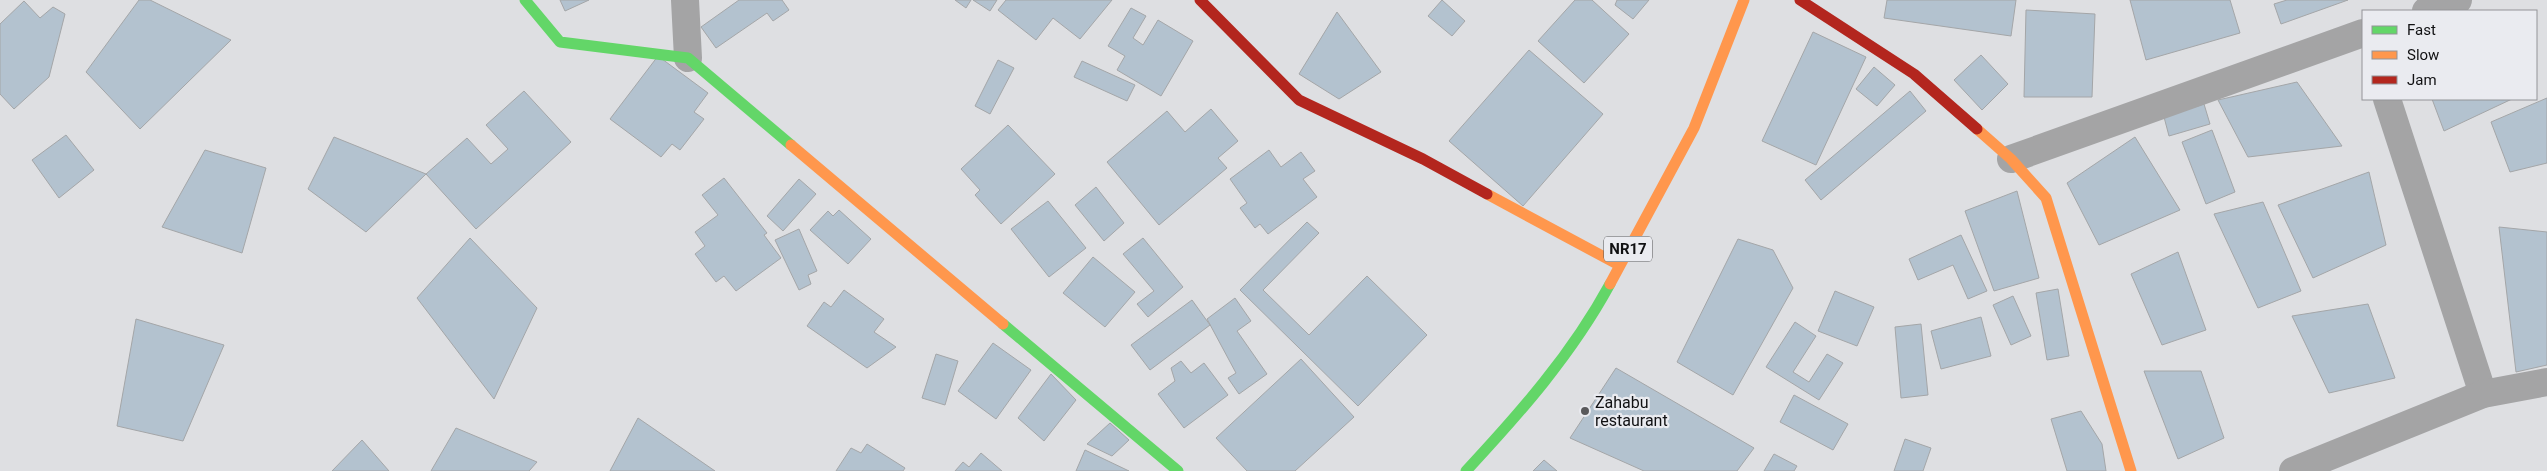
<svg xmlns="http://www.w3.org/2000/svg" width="2547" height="471" viewBox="0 0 2547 471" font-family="Roboto,sans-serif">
	<rect width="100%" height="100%" fill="#dedfe2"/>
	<g fill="#b3c2cf" stroke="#a4a6a8">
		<path d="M139 0H150L231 40 140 129 86 72Z"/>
		<path d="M560 0H589L565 11Z"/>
		<path d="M739 0H782L789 10 773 21 767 13 716 48 701 27Z"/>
		<path d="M955 0H971L966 8Z"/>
		<path d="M973 0H997L990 11Z"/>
		<path d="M1006 0H1112L1080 39 1053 18 1036 40 998 10Z"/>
		<path d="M1442 0 1465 21 1452 36 1428 16Z"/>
		<path d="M1575 0H1592L1629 34 1584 83 1538 41Z"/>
		<path d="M1617 0H1649L1633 19 1615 5Z"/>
		<path d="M1887 0H2016L2011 36 1884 18Z"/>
		<path d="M2130 0H2230L2240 33 2146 60Z"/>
		<path d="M2287 0H2348L2281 24 2274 4Z"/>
		<path d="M24 1 40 18 53 7 65 14 49 77 14 109 0 94V24Z"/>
		<path d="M1131 8 1146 16 1133 38 1143 45 1158 20 1193 41 1161 96 1117 70 1125 56 1108 46Z"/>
		<path d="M2026 10 2095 14 2092 97H2024Z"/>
		<path d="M1337 12 1381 72 1339 99 1299 74Z"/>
		<path d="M1813 32 1866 57 1816 165 1762 141Z"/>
		<path d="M1529 50 1603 114 1523 206 1449 141Z"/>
		<path d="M1981 55 2008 84 1982 110 1954 80Z"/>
		<path d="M658 56 708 93 694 112 704 119 680 150 672 144 661 157 610 119Z"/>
		<path d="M998 60 1014 68 990 114 975 106Z"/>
		<path d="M1082 61 1135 85 1127 101 1074 77Z"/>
		<path d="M1874 67 1895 85 1877 106 1856 89Z"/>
		<path d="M2297 82 2342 146 2248 157 2218 100Z"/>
		<path d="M524 91 571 142 476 229 426 174 467 138 491 164 508 149 486 125Z"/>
		<path d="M1910 91 1926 111 1821 200 1805 180Z"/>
		<path d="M2547 98V163L2510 172 2491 122Z"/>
		<path d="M2432 99H2512L2444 131Z"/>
		<path d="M2204 104 2210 124 2169 136 2164 117Z"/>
		<path d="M1211 109 1238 141 1218 158 1227 168 1159 225 1107 162 1167 111 1185 132Z"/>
		<path d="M1008 125 1055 174 1001 224 975 195 980 190 961 169Z"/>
		<path d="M2212 130 2235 192 2206 204 2182 142Z"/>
		<path d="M66 135 94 170 59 198 32 160Z"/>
		<path d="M334 137 426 174 366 232 308 189Z"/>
		<path d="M2135 137 2180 210 2099 245 2067 183Z"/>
		<path d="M205 150 266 168 242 253 162 227Z"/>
		<path d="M1269 150 1281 167 1301 152 1315 171 1303 179 1317 197 1268 234 1260 224 1255 228 1240 208 1247 203 1230 179Z"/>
		<path d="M2369 172 2386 245 2313 278 2278 205Z"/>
		<path d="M724 178 767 233 764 235 781 258 736 291 724 276 716 282 695 254 705 246 695 232 718 215 702 195Z"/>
		<path d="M799 179 816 194 783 231 767 216Z"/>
		<path d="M1096 187 1124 223 1104 241 1075 205Z"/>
		<path d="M2017 191 2039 278 1994 291 1965 211Z"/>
		<path d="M1048 201 1086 248 1049 277 1011 229Z"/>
		<path d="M2263 202 2301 291 2258 308 2214 214Z"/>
		<path d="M839 210 871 239 848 264 810 230 828 211 833 216Z"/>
		<path d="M1307 222 1319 233 1263 290 1309 335 1367 276 1427 335 1358 406 1240 290Z"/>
		<path d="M2499 227 2547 232V365L2516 372Z"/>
		<path d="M799 229 817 271 808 275 811 284 799 290 775 240Z"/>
		<path d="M1961 235 1987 291 1968 299 1953 265 1918 280 1909 259Z"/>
		<path d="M470 238 537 308 494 399 417 298Z"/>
		<path d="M1143 238 1183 287 1148 317 1137 304 1154 291 1123 254Z"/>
		<path d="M1738 239 1773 250 1793 288 1733 395 1677 362Z"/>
		<path d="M2178 252 2206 330 2162 345 2131 274Z"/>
		<path d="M1093 257 1135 292 1105 327 1063 293Z"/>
		<path d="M2058 289 2069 356 2047 360 2036 293Z"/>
		<path d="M844 290 884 319 874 332 896 347 867 368 807 326 824 302 831 307Z"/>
		<path d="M1835 291 1874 307 1857 346 1818 331Z"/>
		<path d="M2013 296 2031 336 2011 345 1993 305Z"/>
		<path d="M1235 298 1251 321 1237 331 1267 374 1239 394 1228 378 1236 373 1207 319Z"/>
		<path d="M1192 300 1210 325 1150 370 1131 345Z"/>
		<path d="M2368 304 2395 378 2329 393 2292 316Z"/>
		<path d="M1981 317 1991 356 1941 369 1931 331Z"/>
		<path d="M136 319 224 345 183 441 117 426Z"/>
		<path d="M1795 322 1816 336 1793 372 1809 382 1827 354 1843 363 1819 400 1766 367Z"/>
		<path d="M1921 324 1928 395 1901 398 1895 327Z"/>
		<path d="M993 343 1031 370 996 419 958 391Z"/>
		<path d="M936 354 958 361 945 405 922 398Z"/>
		<path d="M1301 359 1354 417 1295 471H1247L1216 438Z"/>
		<path d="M1181 361 1191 373 1204 363 1228 395 1184 428 1158 394 1175 381 1171 368Z"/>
		<path d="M1616 368 1754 448 1737 471H1644L1570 438Z"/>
		<path d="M2144 371H2201L2224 438 2178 459Z"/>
		<path d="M1051 374 1076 400 1044 441 1018 418Z"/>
		<path d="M1794 395 1848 424 1833 450 1780 422Z"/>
		<path d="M2081 411 2102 444 2106 471H2067L2051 419Z"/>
		<path d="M638 418 715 471H610Z"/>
		<path d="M1110 423 1129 440 1112 456 1087 444Z"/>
		<path d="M456 428 537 462 529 471H431Z"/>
		<path d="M1905 439 1931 448 1923 471H1894Z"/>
		<path d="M362 440 389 471H332Z"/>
		<path d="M867 444 905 468 903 471H836L851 448 861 453Z"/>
		<path d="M1085 450 1129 471H1076Z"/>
		<path d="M981 453 1002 471H955L963 462 969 467Z"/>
		<path d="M1774 454 1797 466 1794 471H1764Z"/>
		<path d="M1544 460 1557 471H1533Z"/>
	</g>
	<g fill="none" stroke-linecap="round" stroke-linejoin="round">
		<g stroke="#a4a4a5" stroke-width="28">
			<path d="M685 0 688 58"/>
			<path d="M2426 11 2458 0"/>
			<path d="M2387 99 2483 394"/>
			<path d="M2011 159 2363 33"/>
			<path d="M2293 471 2483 394 2547 382"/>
		</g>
		<g stroke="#63d668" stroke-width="11">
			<path d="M525 0 560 42 688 58 791 145"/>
			<path d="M1003 324 1178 471"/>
			<path d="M1466 471C1520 413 1572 354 1610 284"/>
		</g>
		<g stroke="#ff974d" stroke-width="11">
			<path d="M1977 129 2011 159 2046 198 2131 471"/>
			<path d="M791 145 1003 324"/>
			<path d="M1487 194 1619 265"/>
			<path d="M1610 284 1694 128 1744 0"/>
		</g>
		<g stroke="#b3261e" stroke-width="11">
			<path d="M1200 0 1299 100 1423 159 1487 194"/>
			<path d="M1800 0 1914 74 1977 129"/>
		</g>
	</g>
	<circle fill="#59595b" stroke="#eaebf0" stroke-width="2" cx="1585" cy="411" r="5"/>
	<g text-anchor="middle" stroke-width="4.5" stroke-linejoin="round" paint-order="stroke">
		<rect fill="#eaebf0" stroke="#525255" stroke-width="1" x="1604" y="236.5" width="48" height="25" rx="4"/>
		<g font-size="15" font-weight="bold" fill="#111113">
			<text x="1628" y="254">NR17</text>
		</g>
		<g font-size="16" fill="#111113" stroke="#eaebf0" text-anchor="start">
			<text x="1595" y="408">Zahabu<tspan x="1595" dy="18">restaurant</tspan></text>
		</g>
	</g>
	<rect x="2362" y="10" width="175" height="90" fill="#eaebf0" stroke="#939498"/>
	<rect x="2372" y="26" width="25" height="8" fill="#63d668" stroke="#939498"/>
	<text x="2407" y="35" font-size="15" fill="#111113">Fast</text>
	<rect x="2372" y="51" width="25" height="8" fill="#ff974d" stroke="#939498"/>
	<text x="2407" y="60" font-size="15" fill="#111113">Slow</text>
	<rect x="2372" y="76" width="25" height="8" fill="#b3261e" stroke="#939498"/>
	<text x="2407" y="85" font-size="15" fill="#111113">Jam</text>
</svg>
